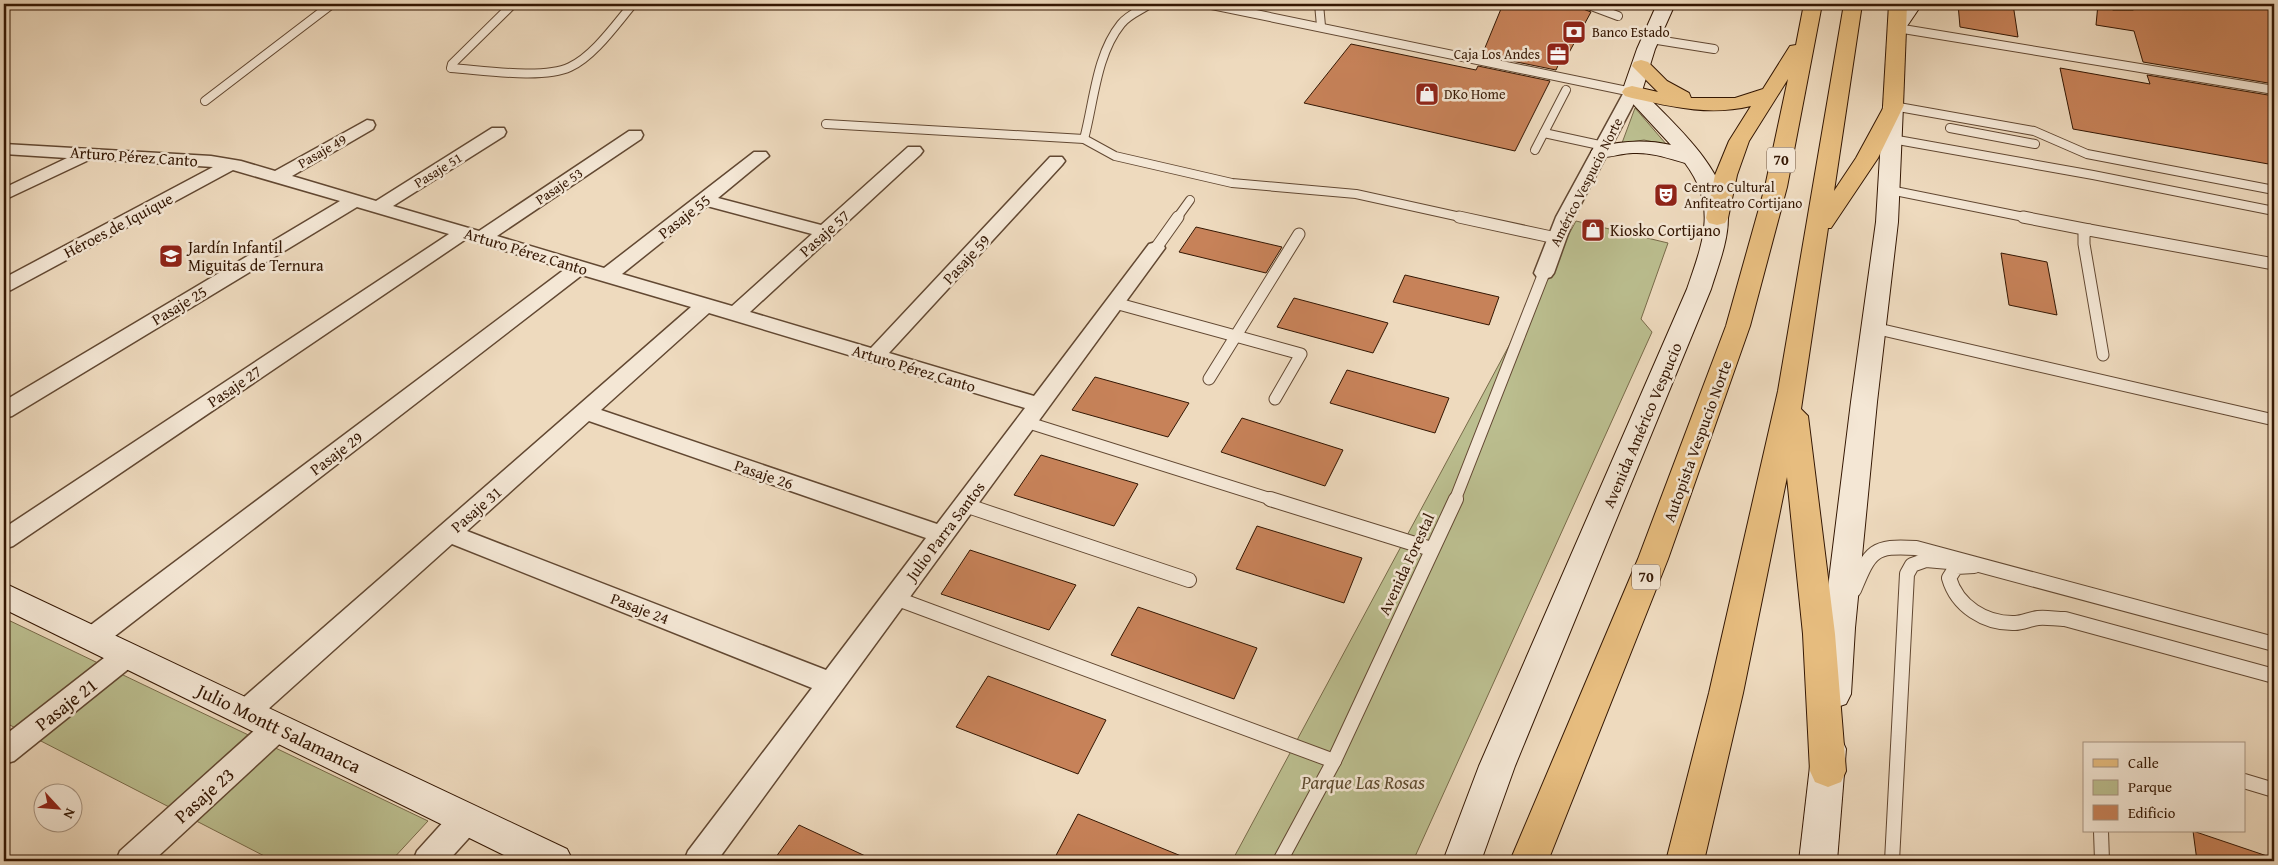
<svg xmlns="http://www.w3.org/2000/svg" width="2278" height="865" viewBox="0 0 2278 865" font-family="'Gentium Book Plus',serif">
	<rect width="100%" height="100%" fill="#eedabe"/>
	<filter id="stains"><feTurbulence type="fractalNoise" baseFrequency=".004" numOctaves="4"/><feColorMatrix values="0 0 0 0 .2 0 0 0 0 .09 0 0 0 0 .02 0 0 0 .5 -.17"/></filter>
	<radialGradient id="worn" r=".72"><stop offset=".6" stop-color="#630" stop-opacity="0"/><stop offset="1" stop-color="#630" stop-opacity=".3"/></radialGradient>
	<g fill="#bbbe8f" stroke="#786a49">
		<path d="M1635 108 1667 145 1644 140 1622 143Z"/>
		<path d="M1576 221 1668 243 1641 319 1652 332 1413 861H1232Z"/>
		<path d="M4 618 428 821 391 861H274L4 722Z"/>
	</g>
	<g fill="#c78259" stroke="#341703">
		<path d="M1503 4H1570L1591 12 1565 60 1561 59 1556 70 1482 55Z"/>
		<path d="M1958 4H2013L2018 37 1960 27Z"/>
		<path d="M2098 4H2107L2108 7 2113 10H2133L2138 7 2139 4H2274V84L2143 62 2134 31 2096 25Z"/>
		<path d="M1351 44 1476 70 1478 66 1550 81 1515 151 1304 103Z"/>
		<path d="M2060 68 2150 84 2147 75 2274 96V165L2073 129Z"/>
		<path d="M1196 227 1282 247 1266 273 1179 252Z"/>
		<path d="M2001 253 2047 262 2057 315 2009 305Z"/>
		<path d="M1405 275 1499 297 1489 325 1393 302Z"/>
		<path d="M1294 298 1388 323 1373 353 1277 327Z"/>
		<path d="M1347 370 1449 398 1435 433 1330 403Z"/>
		<path d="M1095 377 1189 403 1168 437 1072 410Z"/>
		<path d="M1242 418 1343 450 1325 486 1221 452Z"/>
		<path d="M1041 455 1138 484 1114 526 1014 495Z"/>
		<path d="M1257 526 1362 558 1344 603 1236 569Z"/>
		<path d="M970 550 1076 585 1049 630 941 594Z"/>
		<path d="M1138 607 1257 648 1234 699 1111 655Z"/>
		<path d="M988 676 1106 720 1078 774 956 727Z"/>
		<path d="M1078 814 1191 860V861H1053Z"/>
		<path d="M799 825 876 861H773Z"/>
		<path d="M2193 831 2273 858 2272 861H2197Z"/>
	</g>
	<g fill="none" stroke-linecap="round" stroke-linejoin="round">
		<g stroke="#624832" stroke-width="10">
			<g id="lane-far2">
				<path d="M513 4 452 64 451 68C482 70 543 80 570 67 594 56 616 24 633 4"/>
				<path d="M1084 4H1106"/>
				<path d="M1207 4 1632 92"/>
				<path d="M1319 4 1321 26"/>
				<path d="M1586 4 1618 16"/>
				<path d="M2113 4H2133"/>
				<path d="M1897 28 2274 90"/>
				<path d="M1651 39 1714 49"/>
				<path d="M205 101 332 4"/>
				<path d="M1893 106 2034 131 2087 154 2274 190"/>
				<path d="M826 124 1084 139 1115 156 1232 183 1356 194 1465 218"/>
				<path d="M1950 128 2035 144"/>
				<path d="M1544 133 1604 146"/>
				<path d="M1084 139C1094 102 1096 55 1121 24 1128 15 1141 10 1150 4"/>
				<path d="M1892 139 2093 175 2274 211"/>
				<path d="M1535 150 1566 90"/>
				<path d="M1890 190 2029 218"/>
				<path d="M1177 218 1190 200"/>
			</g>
		</g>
		<g stroke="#624832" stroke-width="13">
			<g id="lane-far1">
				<path d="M1459 217 1556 238"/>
				<path d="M2023 217 2089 230"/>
				<path d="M1156 248 1178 217"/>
				<path d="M1115 303 1301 354 1275 399"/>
				<path d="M1874 328 2274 420"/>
				<path d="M2103 355 2084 244V234L2089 230 2274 264"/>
				<path d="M1209 379 1299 234"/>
				<path d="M1026 422 1274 500"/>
				<path d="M1455 500 1544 273"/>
			</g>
		</g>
		<g stroke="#624832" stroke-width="16">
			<g id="lane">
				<path d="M1270 499 1431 549"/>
				<path d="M965 505 1189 580"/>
				<path d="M1974 566 1956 567 1949 578C1957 606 1985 624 2015 623 2022 623 2030 619 2038 618 2046 617 2056 619 2065 619L2274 676"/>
				<path d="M1854 590C1870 552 1872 545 1916 548L2274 644"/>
				<path d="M895 598 1334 761"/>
				<path d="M2244 781 2274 790"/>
				<path d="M2101 831 2102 861"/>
				<path d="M1280 861 1334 761 1456 499"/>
				<path d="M1892 861 1907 574 1912 565 1926 560 1949 562"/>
			</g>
		</g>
		<g stroke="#624832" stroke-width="3">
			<g id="street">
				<path d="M1632 87 1638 89 1640 92 1574 217 1554 273 1551 277 1544 279 1537 277 1534 273 1556 217 1624 92 1626 89Z"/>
				<path d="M367 120 373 121 375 125 373 129 292 176 376 201 492 128H504L506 132 504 136 393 206 479 231 629 131H641L643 135 641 139 497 236 604 268 754 152H766L769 156 718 198 821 225 908 147H920L923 151 920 155 750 312 871 348 1050 157H1062L1065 161 1062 165 889 353 1034 396 1149 244 1156 242 1163 244 1165 248 717 861H684L688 851 812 688 452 544 256 720 246 724 236 720 232 712 236 704 691 307 582 275 102 646 93 649 84 646 80 638 84 630 565 269 466 239 13 546 4 549V528L449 234 357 207 12 416 4 418V401L340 201 233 170 11 290 4 292V278L213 167 91 159 4 200V188L67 158 4 154V144L211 156 241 161 275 171ZM707 206 812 234 732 306 622 274ZM709 313 1025 408 937 524 601 410ZM589 421 926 538 826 670 467 531Z"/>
				<path d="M127 644 136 647 140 655 136 663 14 761 4 764V736L118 647Z"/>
				<path d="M277 716 287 719 291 728 287 737 153 861H116L120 851 267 719Z"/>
				<path d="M466 805 477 809 481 819 477 829 448 861H413L417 851 455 809Z"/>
			</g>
		</g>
		<g stroke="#341703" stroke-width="2">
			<g id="secondary">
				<path d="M1657 4H1675L1655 49 1642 91C1673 123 1728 170 1728 218 1728 242 1718 266 1711 289L1515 766 1481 861H1443L1479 766 1687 289C1703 242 1718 207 1685 163 1668 158 1651 152 1633 153 1620 153 1606 160 1594 156L1591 152 1594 148C1620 141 1644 139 1671 145L1622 92 1637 49Z"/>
				<path d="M1904 4H1922L1903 32H1891L1888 28Z"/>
				<path d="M1893 100 1900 102 1903 106 1898 222 1877 402 1855 628 1851 694 1846 704 1834 708 1822 704 1817 694 1823 628 1851 402 1876 222 1883 106 1886 102Z"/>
				<path d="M4 583 567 849 573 861H516L4 609Z"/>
				<path d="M1829 734 1841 738 1846 749 1837 861H1799L1812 749 1817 738Z"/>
			</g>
		</g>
		<g stroke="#341703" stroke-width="2">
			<path id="primary" d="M1889 4H1907L1903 106 1900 110 1893 112 1886 110 1883 106Z"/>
		</g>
		<g stroke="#341703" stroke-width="2">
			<g id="highway">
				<path d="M1804 4H1822L1787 187 1750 326 1668 559 1548 861H1510L1638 559 1726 326 1765 187 1788 79 1749 141 1737 175 1728 218 1725 223 1717 225 1709 223 1706 218 1715 175 1729 141 1751 106C1710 116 1673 107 1632 98L1625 96 1622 92 1625 88 1632 86 1658 92 1632 66 1634 62 1641 60 1648 62 1667 81 1689 93 1691 98H1735L1763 89 1790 46 1796 45Z"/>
				<path d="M1844 4H1862L1834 191 1856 158 1887 101 1894 99 1901 101 1904 105 1878 158 1831 228H1828L1801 409 1808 416 1835 634 1846 771 1841 782 1828 787 1815 782 1810 771 1803 634 1787 477 1743 693 1704 861H1666L1709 693 1778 391Z"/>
			</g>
		</g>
		<use href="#lane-far2" stroke="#f4e7d5" stroke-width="8"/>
		<use href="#lane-far1" stroke="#f4e7d5" stroke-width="11"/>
		<use href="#lane" stroke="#f4e7d5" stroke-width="14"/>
		<use href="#street" fill="#f4e7d5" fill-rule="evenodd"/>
		<use href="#secondary" fill="#f4e7d5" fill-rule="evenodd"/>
		<use href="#primary" fill="#e7bd7f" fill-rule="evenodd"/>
		<use href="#highway" fill="#e7bd7f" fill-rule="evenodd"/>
	</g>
	<defs>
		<g id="bank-square" transform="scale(1.25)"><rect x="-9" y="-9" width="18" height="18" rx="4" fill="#8f2418" stroke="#f4e7d5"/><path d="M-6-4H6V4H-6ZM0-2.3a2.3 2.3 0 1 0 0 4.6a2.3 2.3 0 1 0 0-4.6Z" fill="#fff"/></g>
		<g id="office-square" transform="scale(1.25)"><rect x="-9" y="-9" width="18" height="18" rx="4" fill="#8f2418" stroke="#f4e7d5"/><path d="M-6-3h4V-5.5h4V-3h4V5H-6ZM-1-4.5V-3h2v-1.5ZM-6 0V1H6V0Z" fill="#fff"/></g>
		<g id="shop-square" transform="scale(1.25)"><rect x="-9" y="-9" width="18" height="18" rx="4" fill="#8f2418" stroke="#f4e7d5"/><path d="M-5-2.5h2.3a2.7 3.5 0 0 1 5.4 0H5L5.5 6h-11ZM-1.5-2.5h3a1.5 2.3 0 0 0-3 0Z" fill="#fff"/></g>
		<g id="theatre-square" transform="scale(1.25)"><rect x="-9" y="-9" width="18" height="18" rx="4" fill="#8f2418" stroke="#f4e7d5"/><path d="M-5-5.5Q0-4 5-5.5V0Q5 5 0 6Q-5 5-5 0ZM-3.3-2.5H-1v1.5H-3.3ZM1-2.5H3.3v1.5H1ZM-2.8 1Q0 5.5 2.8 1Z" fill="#fff"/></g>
		<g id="school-square" transform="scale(1.25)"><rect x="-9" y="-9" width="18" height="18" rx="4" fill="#8f2418" stroke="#f4e7d5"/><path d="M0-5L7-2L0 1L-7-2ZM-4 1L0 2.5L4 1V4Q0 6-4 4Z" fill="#fff"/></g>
	</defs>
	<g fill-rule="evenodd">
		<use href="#bank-square" x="1574" y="32"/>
		<use href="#office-square" x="1558" y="54"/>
		<use href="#shop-square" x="1427" y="94"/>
		<use href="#theatre-square" x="1666" y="195"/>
		<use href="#shop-square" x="1593" y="230"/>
		<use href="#school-square" x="171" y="256"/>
	</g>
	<g text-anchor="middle" stroke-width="5" stroke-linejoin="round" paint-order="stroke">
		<g font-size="14" fill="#341703" stroke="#f4e7d5" text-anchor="start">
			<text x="1592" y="37">Banco Estado</text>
			<text x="1540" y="59" text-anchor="end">Caja Los Andes</text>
			<text x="1444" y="99">DKo Home</text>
			<text x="1684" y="192">Centro Cultural<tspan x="1684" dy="16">Anfiteatro Cortijano</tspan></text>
		</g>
		<g font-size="14" fill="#341703" stroke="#f4e7d5">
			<text transform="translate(322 151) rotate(-30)" y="5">Pasaje 49</text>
			<text transform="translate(438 170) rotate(-32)" y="5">Pasaje 51</text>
			<text transform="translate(1586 182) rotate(-63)" y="5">Américo Vespucio Norte</text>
			<text transform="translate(559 186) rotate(-34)" y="5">Pasaje 53</text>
		</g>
		<g fill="#f4e7d5" stroke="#6e5542" stroke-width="1">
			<rect x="1767" y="147.5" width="28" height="25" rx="4"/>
			<rect x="1632" y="564.5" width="28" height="25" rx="4"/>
		</g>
		<g font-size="15" font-weight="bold" fill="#341703">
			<text x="1781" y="165">70</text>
			<text x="1646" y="582">70</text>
		</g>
		<g font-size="16" fill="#341703" stroke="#f4e7d5">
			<text transform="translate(134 156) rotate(4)" y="6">Arturo Pérez Canto</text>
			<text transform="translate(684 216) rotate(-38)" y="6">Pasaje 55</text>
			<text transform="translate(118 225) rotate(-28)" y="6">Héroes de Iquique</text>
			<text transform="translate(824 233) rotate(-42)" y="6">Pasaje 57</text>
			<text transform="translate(526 251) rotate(17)" y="6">Arturo Pérez Canto</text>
			<text transform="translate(966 259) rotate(-47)" y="6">Pasaje 59</text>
			<text transform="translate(179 305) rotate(-31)" y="6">Pasaje 25</text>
			<text transform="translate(914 368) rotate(17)" y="6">Arturo Pérez Canto</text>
			<text transform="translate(234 386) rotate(-34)" y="6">Pasaje 27</text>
			<text transform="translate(1642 425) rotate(-67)" y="6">Avenida Américo Vespucio</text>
			<text transform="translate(1697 441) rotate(-70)" y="6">Autopista Vespucio Norte</text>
			<text transform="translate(336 453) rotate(-37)" y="6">Pasaje 29</text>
			<text transform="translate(764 474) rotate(19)" y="6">Pasaje 26</text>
			<text transform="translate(476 509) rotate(-41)" y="6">Pasaje 31</text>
			<text transform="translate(945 531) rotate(-53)" y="6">Julio Parra Santos</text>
			<text transform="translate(1406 564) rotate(-65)" y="6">Avenida Forestal</text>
			<text transform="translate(640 608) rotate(21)" y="6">Pasaje 24</text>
		</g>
		<g font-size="16" fill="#341703" stroke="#f4e7d5" text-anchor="start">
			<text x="1610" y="236">Kiosko Cortijano</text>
			<text x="188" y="253">Jardín Infantil<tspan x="188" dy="18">Miguitas de Ternura</tspan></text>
		</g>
		<g font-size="19" fill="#341703" stroke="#f4e7d5">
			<text transform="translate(66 704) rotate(-38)" y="7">Pasaje 21</text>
			<text transform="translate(279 728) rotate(26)" y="7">Julio Montt Salamanca</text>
			<text transform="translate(204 795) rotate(-42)" y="7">Pasaje 23</text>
		</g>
		<g font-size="19" font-style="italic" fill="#5c492d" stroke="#f4e7d5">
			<text x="1363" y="789">Parque Las Rosas</text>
		</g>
	</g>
	<rect width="2278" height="865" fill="none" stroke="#eedabe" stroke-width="20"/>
	<rect x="5" y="5" width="2268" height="855" fill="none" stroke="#341703" stroke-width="2.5"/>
	<rect x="10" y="10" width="2258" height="845" fill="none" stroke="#341703"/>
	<rect x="2083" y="742" width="162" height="90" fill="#f4e7d5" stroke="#a79481"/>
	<rect x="2093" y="759" width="25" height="8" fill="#e7bd7f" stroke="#a79481"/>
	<text x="2128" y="768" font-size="15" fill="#341703">Calle</text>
	<rect x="2093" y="780" width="25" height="15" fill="#bbbe8f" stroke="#a79481"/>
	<text x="2128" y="792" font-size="15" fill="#341703">Parque</text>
	<rect x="2093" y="805" width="25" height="15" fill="#c78259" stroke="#a79481"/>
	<text x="2128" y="818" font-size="15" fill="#341703">Edificio</text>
	<g transform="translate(58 808) rotate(116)"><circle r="24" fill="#f4e7d5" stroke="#a79481"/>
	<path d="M0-4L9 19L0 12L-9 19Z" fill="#8f2418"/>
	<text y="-8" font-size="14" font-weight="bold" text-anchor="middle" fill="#341703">N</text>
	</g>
	<rect width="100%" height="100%" filter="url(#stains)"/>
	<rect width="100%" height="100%" fill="url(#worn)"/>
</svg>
